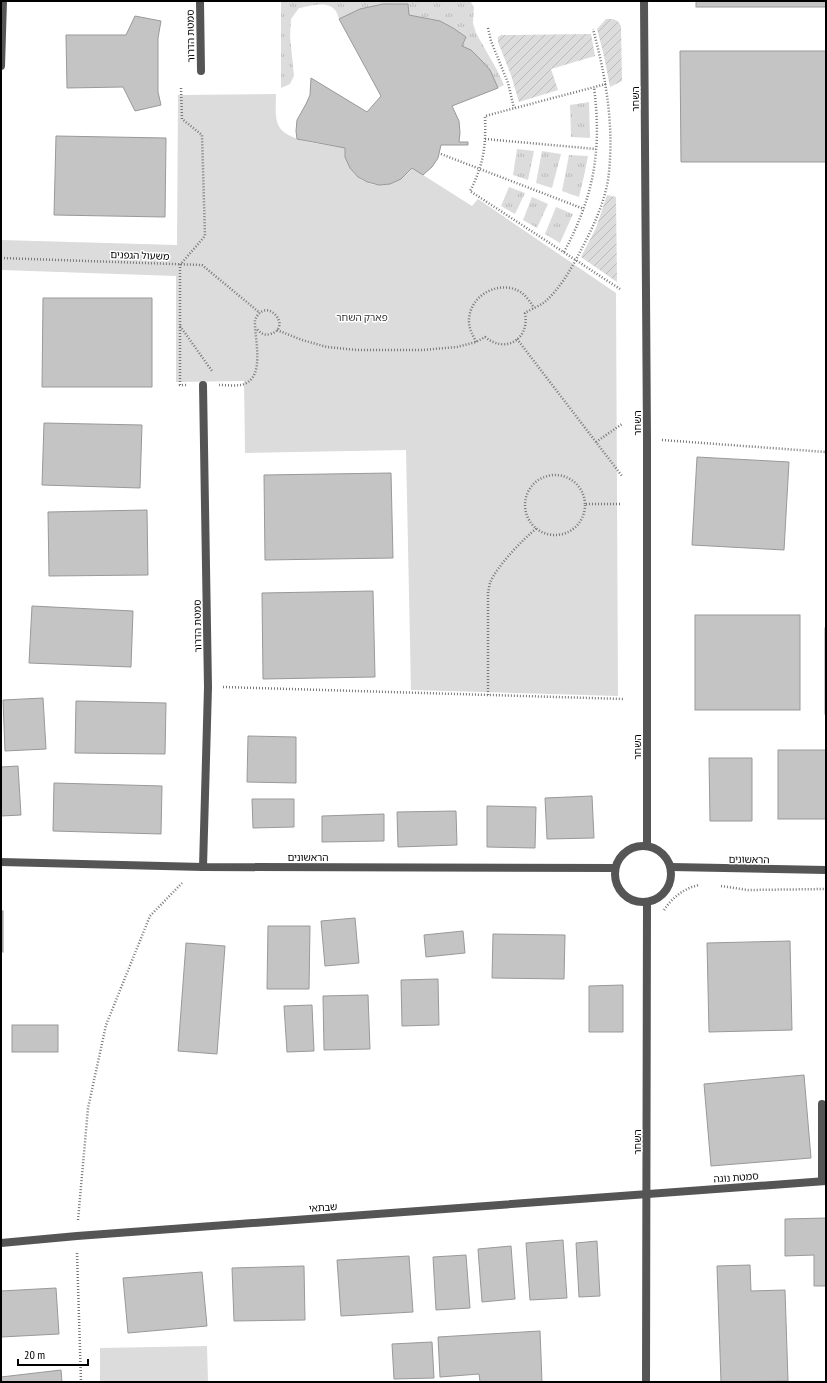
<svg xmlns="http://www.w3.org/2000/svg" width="827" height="1383" viewBox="0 0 827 1383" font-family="'PT Sans Narrow','Noto Sans Hebrew',sans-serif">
	<defs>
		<pattern id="grass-tufts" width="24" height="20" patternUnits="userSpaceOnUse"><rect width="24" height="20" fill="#dcdcdc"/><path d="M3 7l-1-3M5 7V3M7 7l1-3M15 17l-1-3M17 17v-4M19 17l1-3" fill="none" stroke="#bbb"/></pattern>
		<pattern id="garden-furrows" width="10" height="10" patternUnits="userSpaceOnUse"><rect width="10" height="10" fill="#dcdcdc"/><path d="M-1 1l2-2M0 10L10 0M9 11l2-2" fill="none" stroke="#bbb"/></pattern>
	</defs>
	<rect width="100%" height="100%" fill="#fff"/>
	<g fill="url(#grass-tufts)">
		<path d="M281 1H470L474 7 473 23 476 33 497 70 504 85 498 88C489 69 481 56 462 46L466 37 453 28 440 21 409 15 383 4 361 9 339 19C338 16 337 12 335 10 328 0 309 6 299 8L291 19 290 36 294 76 290 84 281 88Z"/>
		<path d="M589 102 590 138 571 137 570 105Z"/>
		<path d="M517 149 534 151 528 180 513 175Z"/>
		<path d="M542 151 561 154 552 188 536 183Z"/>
		<path d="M569 155 588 156 584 176 579 197 562 191Z"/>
		<path d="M509 187 525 193 515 214 501 206Z"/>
		<path d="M532 197 548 204 537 228 523 220Z"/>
		<path d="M556 207 573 214 560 243 545 234Z"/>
	</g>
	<g fill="#dcdcdc">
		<path d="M276 94C276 105 274 119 280 128 289 142 329 145 345 148 346 158 350 169 357 176 372 192 401 185 412 168L472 206 478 199 616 293 618 696 411 690 406 450 245 453 244 381 176 382V276L1 270V240L177 245 178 95Z"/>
		<path d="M207 1346 208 1382H100V1348Z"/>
	</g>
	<g fill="url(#garden-furrows)">
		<path d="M606 19C614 19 618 19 621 26L622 81 610 87 604 56 597 29Z"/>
		<path d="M591 34 595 56 551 69 558 90 519 102 511 75 498 42V37L501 35Z"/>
		<path d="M607 195 616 197 617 282 581 257 596 228Z"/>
	</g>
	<g fill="#c4c4c4" stroke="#999">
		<rect x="696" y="1" width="130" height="6"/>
		<path d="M383 4H408L409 15 440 21 453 28 466 37 462 46 471 50 482 61 490 70 498 88 452 106 459 121 460 133 459 142H468V145H441L438 158 432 167 423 175 412 168 401 179 390 184 379 185 367 182 358 177 350 168 345 157V148L297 139 296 131 297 120 306 104 310 95 311 78 367 112 381 96 339 19 360 9Z"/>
		<path d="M135 16 161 21 158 38V92L161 105 135 111 123 87 67 88 66 35H126Z"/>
		<path d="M680 51H826V162H681Z"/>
		<path d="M56 136 166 138 165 217 54 215Z"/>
		<path d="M43 298H152V387H42Z"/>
		<path d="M44 423 142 425 140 488 42 485Z"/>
		<path d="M697 457 789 462 784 550 692 545Z"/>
		<path d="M391 473 393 558 265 560 264 475Z"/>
		<path d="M147 510 148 575 49 576 48 512Z"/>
		<path d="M373 591 375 677 263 679 262 593Z"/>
		<path d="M32 606 133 611 131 667 29 663Z"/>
		<rect x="695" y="615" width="105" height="95"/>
		<rect x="825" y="628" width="1" height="86"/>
		<path d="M43 698 46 749 5 751 3 700Z"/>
		<path d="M76 701 166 703 165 754 75 753Z"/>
		<path d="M248 736 296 737V783L247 782Z"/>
		<rect x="778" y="750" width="48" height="69"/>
		<path d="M709 758H752V821H710Z"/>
		<path d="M18 766 21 815 1 816V767Z"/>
		<path d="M54 783 162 786 161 834 53 831Z"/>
		<path d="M592 796 594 838 547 839 545 798Z"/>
		<path d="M252 799H294V827L253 828Z"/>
		<path d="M487 806 536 807 535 848 487 847Z"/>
		<path d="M456 811 457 845 398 847 397 812Z"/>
		<path d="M384 814V841L322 842V816Z"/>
		<rect x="1" y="911" width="2" height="41"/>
		<path d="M355 918 359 963 325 966 321 921Z"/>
		<path d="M268 926H310L309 989H267Z"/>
		<path d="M463 931 465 953 426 957 424 935Z"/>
		<path d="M493 934 565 935 564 979 492 978Z"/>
		<path d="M790 941 792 1030 709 1032 707 943Z"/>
		<path d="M186 943 225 946 217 1054 178 1051Z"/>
		<path d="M438 979 439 1025 402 1026 401 980Z"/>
		<path d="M623 985V1032H589V986Z"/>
		<path d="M368 995 370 1049 324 1050 323 996Z"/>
		<path d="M312 1005 314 1051 287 1052 284 1006Z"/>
		<rect x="12" y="1025" width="46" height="27"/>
		<path d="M804 1075 811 1158 711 1166 704 1084Z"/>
		<path d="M826 1218V1286H814V1255L785 1256V1219Z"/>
		<path d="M563 1240 567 1298 530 1300 526 1243Z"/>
		<path d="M597 1241 600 1296 579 1297 576 1243Z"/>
		<path d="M511 1246 515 1299 482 1302 478 1249Z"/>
		<path d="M466 1255 470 1308 436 1310 433 1257Z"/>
		<path d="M409 1256 413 1312 341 1316 337 1260Z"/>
		<path d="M750 1265 751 1291 785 1290 788 1381 721 1382 717 1266Z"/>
		<path d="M304 1266 305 1320 234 1321 232 1268Z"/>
		<path d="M202 1272 207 1326 128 1333 123 1278Z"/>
		<path d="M56 1288 59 1334 1 1337V1291Z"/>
		<path d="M540 1331 542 1382H480L479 1374 440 1377 438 1337Z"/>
		<path d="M432 1342 434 1378 394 1379 392 1344Z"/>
		<path d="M61 1370 62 1382H1V1377Z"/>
	</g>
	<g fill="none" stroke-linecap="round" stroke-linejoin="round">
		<g stroke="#777" stroke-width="2.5" stroke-dasharray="1 2" stroke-linecap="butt">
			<path d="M488 28 491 41 508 83 514 108"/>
			<path d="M606 84 485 116C486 146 484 164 470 191L620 289"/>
			<path d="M181 88 182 119 202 135 205 236 180 265V385H188"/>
			<path d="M485 139 596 149"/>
			<path d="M441 154 584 209"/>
			<path d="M564 252C594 196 602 151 594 87"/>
			<path d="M1 258 202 265 260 313"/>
			<path d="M180 326 212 371"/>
			<path d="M277 330 302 340 327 347 357 350H423L457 347 476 342 485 337C506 354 530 339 525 313 531 309 540 306 546 301 561 287 573 266 582 248 593 227 604 204 608 180 615 129 606 77 593 29"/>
			<path d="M517 339 622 476"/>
			<path d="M476 342C473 335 469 329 469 322 468 295 501 278 522 293 527 297 531 303 534 308"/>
			<path d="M219 385C225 385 234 386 241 385 267 379 254 339 255 320 266 294 294 328 270 334 264 336 260 333 256 328"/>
			<path d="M662 440 826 452"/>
			<path d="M596 442 622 424"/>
			<circle cx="555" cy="505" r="30"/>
			<path d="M586 504H622"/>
			<path d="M223 687 624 699"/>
			<path d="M488 695V592C489 590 489 586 490 583 496 567 523 539 537 528"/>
			<path d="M721 886 748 890 826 889"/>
			<path d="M664 910C672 898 684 888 699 885"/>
			<path d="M78 1220 88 1108 106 1025 150 916 182 883"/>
			<path d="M77 1253 81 1382"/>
		</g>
		<g stroke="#555" stroke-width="8">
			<path d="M1 66 3 1"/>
			<path d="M822 1104V1181"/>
		</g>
		<g stroke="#555" stroke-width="8">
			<path d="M200 1 201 71"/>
			<path d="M644 1 647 439V845"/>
			<path d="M203 385 208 687 203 867"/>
			<circle cx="643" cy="874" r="28"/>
			<path d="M1 862 203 867 615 868"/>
			<path d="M671 867 826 870"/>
			<path d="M1 1243 77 1236 826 1181"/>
			<path d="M646 1382 647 902"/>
		</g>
	</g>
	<g text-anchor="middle" stroke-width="3" stroke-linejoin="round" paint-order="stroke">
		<g font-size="10" fill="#000" stroke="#fff">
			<text transform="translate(190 36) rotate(-91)" y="4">סמטת הדרור</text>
			<text transform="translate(635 99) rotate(-90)" y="4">השחר</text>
			<text transform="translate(140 255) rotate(2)" y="4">משעול הגפנים</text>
			<text transform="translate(637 423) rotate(-90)" y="4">השחר</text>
			<text transform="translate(197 626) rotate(-91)" y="4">סמטת הדרור</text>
			<text transform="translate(637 747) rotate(-90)" y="4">השחר</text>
			<text x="308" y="861">הראשונים</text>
			<text transform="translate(749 859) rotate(1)" y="4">הראשונים</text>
			<text transform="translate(637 1142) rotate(-90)" y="4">השחר</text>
			<text transform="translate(736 1177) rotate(-4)" y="4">סמטת נוגה</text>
			<text transform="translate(323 1207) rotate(-4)" y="4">שבתאי</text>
		</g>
		<g font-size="10" fill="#333" stroke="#fff">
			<text x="362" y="321">פארק השחר</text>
		</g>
	</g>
	<rect width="827" height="1383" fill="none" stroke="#000000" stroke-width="4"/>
	<path d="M18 1359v6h70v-6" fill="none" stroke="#000000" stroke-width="2"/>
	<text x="24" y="1359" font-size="12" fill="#000000" stroke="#ffffff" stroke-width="3" paint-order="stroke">20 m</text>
</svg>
